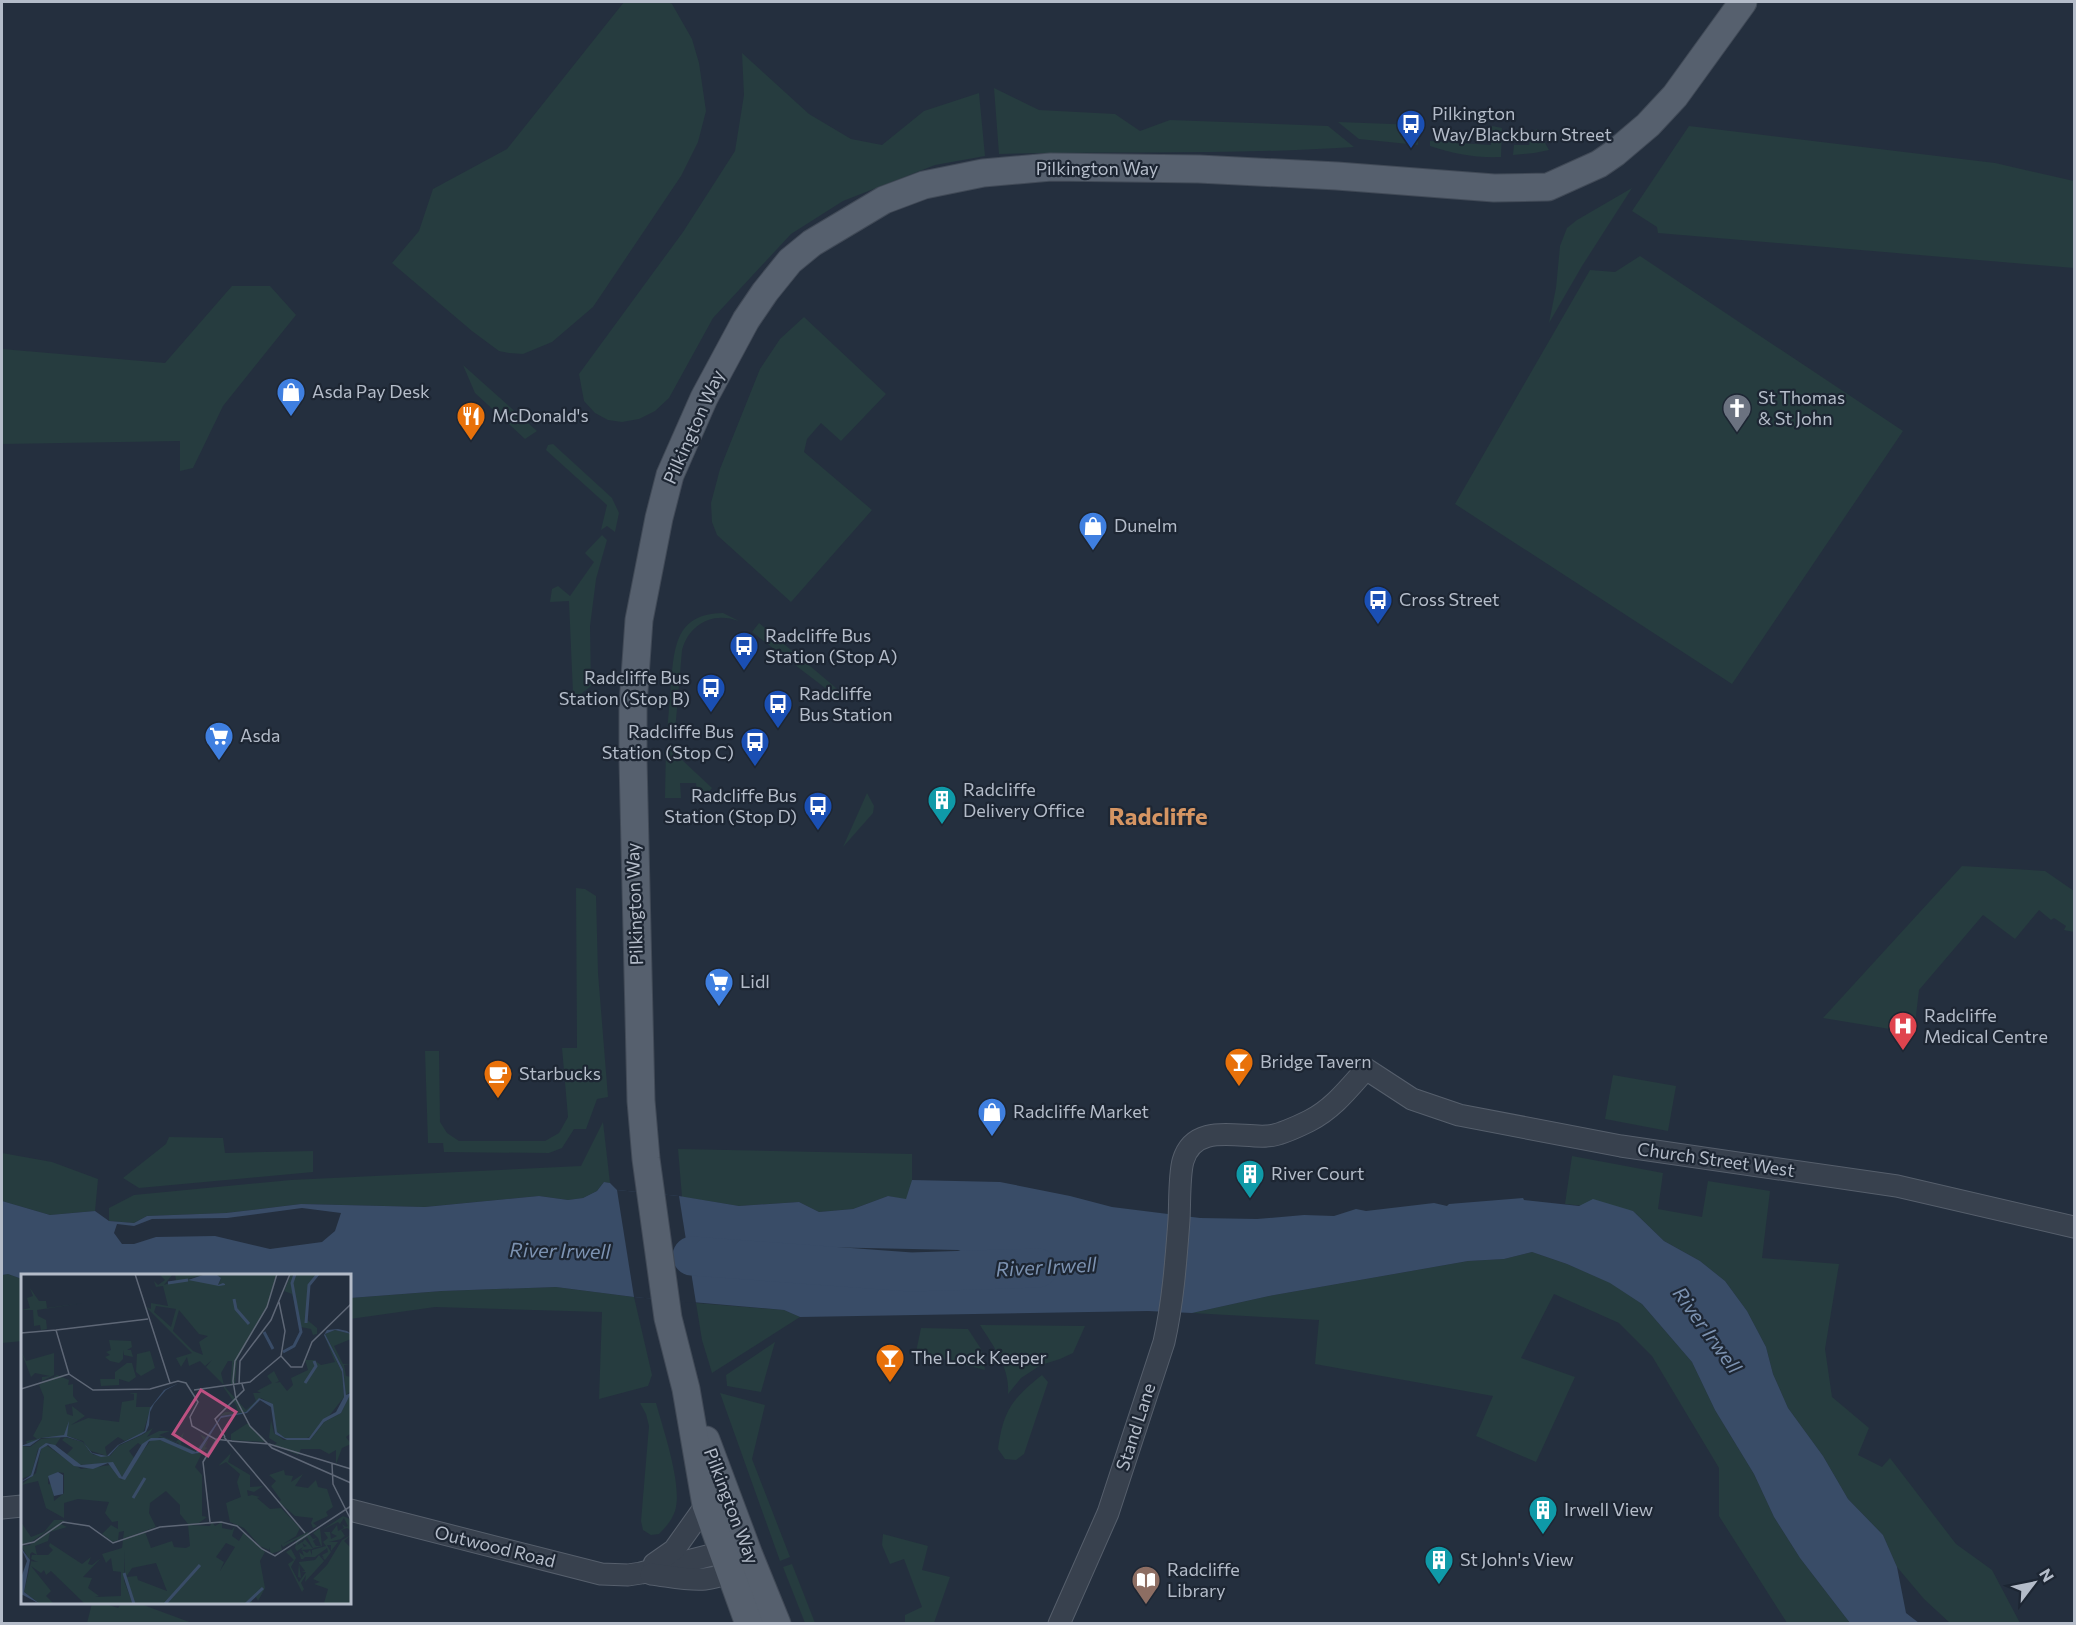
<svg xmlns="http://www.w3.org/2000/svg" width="2076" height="1625" viewBox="0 0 2076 1625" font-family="Commissioner,sans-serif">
	<rect width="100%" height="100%" fill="#242f3e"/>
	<g fill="#263c3f">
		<path d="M624 2H668L672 4 692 39 699 63 706 111 698 142 681 176 593 307 552 342 523 354 509 353 499 351 472 331 392 263 419 231 433 189 507 149Z"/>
		<path d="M742 53 809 114 851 139 882 145 924 111 979 93 985 156 935 165 843 201 791 234 713 318 669 398 655 411 639 419 622 422 608 420 595 413 584 401 579 374 683 232 735 151 744 95Z"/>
		<path d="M994 88 1039 110 1115 114 1140 131 1170 120 1328 126 1354 147C1236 155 1118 151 999 154Z"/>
		<path d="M1338 122 1418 125V145L1359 139Z"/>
		<path d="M1492 126 1502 128 1501 157C1476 158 1454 154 1430 146V141L1491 145Z"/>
		<path d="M1689 126 1995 163 2074 181V268L1658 233 1657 227 1632 211Z"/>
		<path d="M1537 129 1549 150 1534 153 1513 155 1514 145H1529L1532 132Z"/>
		<path d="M1632 188 1582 266 1549 323 1556 288 1560 246 1567 228 1577 220Z"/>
		<path d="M1640 256 1903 431 1732 684 1455 504 1590 270 1615 272Z"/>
		<path d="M232 286H270L296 315 223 406 193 468 180 471V441L2 444V349L165 363Z"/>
		<path d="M804 317 886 394 841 441 821 423 807 439 804 452 872 510 791 602 717 535 712 522 711 503 720 469 760 369 780 339Z"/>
		<path d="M463 365 537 431 525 439 475 393Z"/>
		<path d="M553 444 612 498 619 513 615 532 607 526 601 530 607 505 546 450 548 445Z"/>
		<path d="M602 535 607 540 596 579 590 626 591 686 581 694H573L569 601 550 602 552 589 558 586 570 596 594 562 585 553Z"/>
		<path d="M723 613 739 621C713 611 689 624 682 650L675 732 667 735C668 717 670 700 671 682 675 645 676 614 723 613Z"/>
		<path d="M759 623 842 693 839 697 833 694 752 632Z"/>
		<path d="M666 745 712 788 701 801 700 798H698L696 783H680L681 798H665Z"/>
		<path d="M867 793 874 806 873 813 843 847Z"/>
		<path d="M1962 866 2045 871 2074 891V932L2064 930 2066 926 2054 918 2051 920 2039 910 2015 939 1983 915 1919 990 1914 1033 1823 1018Z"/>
		<path d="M576 888 585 889 596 896 598 973 608 1097 597 1099 586 1129H574L562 1148 549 1153 444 1152 443 1143H428L425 1051H439L440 1122 447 1133 459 1141H545L559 1133 568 1117 562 1048H577Z"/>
		<path d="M1613 1075 1676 1086 1668 1131 1605 1119Z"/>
		<path d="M603 1122 610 1183 604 1182 597 1191 583 1198 568 1200 539 1196 425 1207 301 1204 226 1213 147 1216 134 1223 109 1221V1208L134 1195 291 1180 581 1166Z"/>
		<path d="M169 1137 223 1138 225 1153 313 1151V1172L139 1188 123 1178 166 1144Z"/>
		<path d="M678 1149 912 1154V1180L906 1200 888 1196 853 1209 819 1212 799 1202 739 1206 682 1197Z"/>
		<path d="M2 1153 52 1162 98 1179 95 1211 50 1215 2 1201Z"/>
		<path d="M1572 1156 1663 1173 1658 1209 1702 1217 1708 1181 1770 1191 1762 1258 1839 1264 1825 1349 1832 1397 1869 1428 1858 1455 1882 1467 1890 1458 1956 1544 1992 1570 2020 1623H1950L1924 1599 1897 1567 1883 1535 1848 1499 1823 1456 1788 1408 1773 1374 1766 1347 1747 1311 1725 1281 1700 1261 1664 1241 1633 1211 1565 1204Z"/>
		<path d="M1532 1252 1567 1264 1611 1283 1642 1304 1692 1362 1715 1410 1754 1474 1774 1517 1800 1558 1850 1623H1787L1719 1516V1468L1652 1356 1619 1323 1554 1294 1521 1358 1575 1377 1536 1462 1476 1436 1493 1396 1315 1364 1319 1320 1192 1313 1269 1296 1468 1261 1504 1259Z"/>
		<path d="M8 1274 22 1279V1341L2 1343V1275Z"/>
		<path d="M556 1287 634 1297 652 1375 648 1386 599 1399 602 1312 435 1307 350 1319V1298L442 1291Z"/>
		<path d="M696 1303 784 1310 800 1317 712 1373 702 1340Z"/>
		<path d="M980 1325 1085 1326 1073 1353 1060 1359 1041 1365 1021 1378 1008 1394C1010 1368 994 1347 980 1325Z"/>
		<path d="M921 1328 968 1329 981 1349 985 1370 916 1352Z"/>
		<path d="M775 1342 761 1392 727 1386 726 1375Z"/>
		<path d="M1042 1375 1048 1382 1024 1454 1016 1460 1005 1459 998 1449C1003 1411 1012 1399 1042 1375Z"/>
		<path d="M720 1393 765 1405 752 1459 790 1557 780 1561Z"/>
		<path d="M640 1403H656C663 1429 683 1486 675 1511 672 1520 666 1527 659 1534L651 1535 643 1530 641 1521 649 1426 646 1414Z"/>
		<path d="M883 1534 928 1546 922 1570 950 1577 934 1623H905V1615L922 1607 904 1559 890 1564 882 1545Z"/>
		<path d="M792 1564 815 1623H805L783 1567Z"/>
		<path d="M92 1603H103L118 1608 122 1603H138L192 1623H87Z"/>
	</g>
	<path fill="#394c67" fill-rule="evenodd" d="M912 1180 1000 1182 1070 1196 1112 1207 1200 1218 1257 1219 1304 1215 1334 1216 1356 1209 1366 1211 1434 1203 1447 1206 1449 1204 1523 1198 1524 1200 1579 1206 1593 1199 1633 1211 1664 1241 1700 1261 1725 1281 1747 1311 1766 1347 1773 1374 1788 1408 1823 1456 1848 1499 1883 1535 1897 1567 1906 1613 1919 1623H1850L1800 1558 1774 1517 1754 1474 1715 1410 1692 1362 1642 1304 1610 1283 1567 1264 1532 1252 1504 1259 1468 1261 1269 1296 1192 1313 1148 1311 800 1317 784 1310 634 1297 556 1287 442 1291 350 1298V1276H22V1279L8 1274 2 1275V1201L50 1215 95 1211 109 1221 134 1223 147 1216 226 1213 301 1204 425 1207 539 1196 568 1200 583 1198 597 1191 604 1182 610 1183 617 1190 679 1196 739 1206 799 1202 819 1212 853 1209 888 1196 906 1199ZM302 1208 341 1213 335 1231 322 1242 270 1249 215 1236 156 1237 134 1244H122L114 1233 117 1224 134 1226 152 1219 227 1218ZM819 1247 958 1250 989 1262 983 1275 879 1286 823 1282 796 1270 748 1265 745 1256 751 1251Z"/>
	<path fill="#242f3e" d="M617 1190 679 1196 696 1303 634 1297Z"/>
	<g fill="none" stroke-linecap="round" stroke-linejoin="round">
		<path stroke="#394c67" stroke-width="39" d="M692 1256 911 1272 1038 1268"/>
		<g stroke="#565f6c" stroke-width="23">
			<g id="tertiary">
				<path d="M2 1508 22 1506"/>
				<path d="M350 1510 601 1574 628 1575 641 1573 723 1552 737 1553"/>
				<path d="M654 1564 674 1550 706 1505"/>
				<path d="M651 1574C684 1578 714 1588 740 1563"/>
				<path d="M1059 1624 1108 1513 1164 1342C1173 1302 1176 1260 1179 1220 1180 1203 1179 1176 1183 1161 1194 1122 1239 1138 1267 1136 1277 1136 1299 1126 1309 1121 1333 1109 1349 1088 1366 1069L1412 1099 1459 1115 1621 1146 1897 1186 2074 1227"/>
			</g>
		</g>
		<g stroke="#414a57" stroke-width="29">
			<g id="primary">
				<path d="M706 1440 749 1555 777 1624"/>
				<path d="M749 1624 706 1505 686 1389 668 1318 646 1159 641 1101 633 760V705L639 620 659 518 670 475 704 398 746 320 765 292 790 261 812 243 884 200 924 185 983 173 1051 167 1199 169 1337 176 1494 188 1548 187 1599 164 1615 153 1648 125 1675 96 1743 2"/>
			</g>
		</g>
		<use href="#tertiary" stroke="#38414e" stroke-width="21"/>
		<use href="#primary" stroke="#56606e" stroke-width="27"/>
	</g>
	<defs>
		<g id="bus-pin" transform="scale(1.5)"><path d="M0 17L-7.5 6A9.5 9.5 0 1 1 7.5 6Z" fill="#1a4fb4" stroke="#1d2633"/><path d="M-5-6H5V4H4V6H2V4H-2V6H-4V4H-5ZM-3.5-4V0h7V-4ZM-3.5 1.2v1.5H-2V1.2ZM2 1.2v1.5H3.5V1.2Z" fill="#fff"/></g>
		<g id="shop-pin" transform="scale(1.5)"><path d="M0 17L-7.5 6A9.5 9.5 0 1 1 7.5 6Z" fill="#3f7fe0" stroke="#1d2633"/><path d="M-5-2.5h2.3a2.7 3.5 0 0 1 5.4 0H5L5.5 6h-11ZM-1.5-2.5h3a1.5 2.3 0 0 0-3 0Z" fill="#fff"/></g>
		<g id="church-pin" transform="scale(1.5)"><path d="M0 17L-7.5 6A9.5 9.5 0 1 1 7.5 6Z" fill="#6b7280" stroke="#1d2633"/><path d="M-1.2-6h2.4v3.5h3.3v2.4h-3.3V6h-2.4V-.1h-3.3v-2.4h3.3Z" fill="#fff"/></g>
		<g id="restaurant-pin" transform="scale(1.5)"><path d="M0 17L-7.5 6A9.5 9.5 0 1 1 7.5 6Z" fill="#e8710a" stroke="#1d2633"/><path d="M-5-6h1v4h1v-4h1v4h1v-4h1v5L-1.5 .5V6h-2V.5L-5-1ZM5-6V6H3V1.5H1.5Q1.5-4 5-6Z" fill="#fff"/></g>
		<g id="supermarket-pin" transform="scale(1.5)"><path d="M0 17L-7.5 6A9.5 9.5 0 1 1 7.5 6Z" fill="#3f7fe0" stroke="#1d2633"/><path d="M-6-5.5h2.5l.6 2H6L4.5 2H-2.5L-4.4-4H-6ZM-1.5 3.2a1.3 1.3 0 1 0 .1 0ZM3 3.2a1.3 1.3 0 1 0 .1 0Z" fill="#fff"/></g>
		<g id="building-pin" transform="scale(1.5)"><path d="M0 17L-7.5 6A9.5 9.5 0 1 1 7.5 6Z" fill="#0f9aa8" stroke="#1d2633"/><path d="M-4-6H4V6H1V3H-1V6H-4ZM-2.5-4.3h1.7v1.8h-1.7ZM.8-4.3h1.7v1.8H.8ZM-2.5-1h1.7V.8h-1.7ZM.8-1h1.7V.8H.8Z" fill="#fff"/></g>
		<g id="hospital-pin" transform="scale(1.5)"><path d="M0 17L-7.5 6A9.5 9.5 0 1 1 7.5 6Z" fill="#e0444e" stroke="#1d2633"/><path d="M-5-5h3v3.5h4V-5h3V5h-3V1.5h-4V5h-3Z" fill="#fff"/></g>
		<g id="bar-pin" transform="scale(1.5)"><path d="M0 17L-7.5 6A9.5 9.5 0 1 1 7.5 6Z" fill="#e8710a" stroke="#1d2633"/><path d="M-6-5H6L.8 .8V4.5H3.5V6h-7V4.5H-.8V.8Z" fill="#fff"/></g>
		<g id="cafe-pin" transform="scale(1.5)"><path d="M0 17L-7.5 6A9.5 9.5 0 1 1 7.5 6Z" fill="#e8710a" stroke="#1d2633"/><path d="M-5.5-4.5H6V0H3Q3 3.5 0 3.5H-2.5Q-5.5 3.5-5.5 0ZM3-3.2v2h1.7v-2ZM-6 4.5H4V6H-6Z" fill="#fff"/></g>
		<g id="library-pin" transform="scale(1.5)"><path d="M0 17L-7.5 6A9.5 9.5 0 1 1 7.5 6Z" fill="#8d6e63" stroke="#1d2633"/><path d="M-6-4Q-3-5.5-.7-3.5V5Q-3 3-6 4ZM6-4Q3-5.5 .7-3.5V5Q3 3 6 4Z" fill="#fff"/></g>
	</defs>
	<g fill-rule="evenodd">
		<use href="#bus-pin" x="1411" y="124"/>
		<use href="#shop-pin" x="291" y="392"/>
		<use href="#church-pin" x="1737" y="408"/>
		<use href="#restaurant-pin" x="471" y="416"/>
		<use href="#shop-pin" x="1093" y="526"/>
		<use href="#bus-pin" x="1378" y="600"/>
		<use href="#bus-pin" x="744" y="646"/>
		<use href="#bus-pin" x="711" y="688"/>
		<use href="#bus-pin" x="778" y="704"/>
		<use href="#supermarket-pin" x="219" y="736"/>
		<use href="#bus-pin" x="755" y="742"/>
		<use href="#building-pin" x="942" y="800"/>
		<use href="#bus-pin" x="818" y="806"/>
		<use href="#supermarket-pin" x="719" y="982"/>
		<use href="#hospital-pin" x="1903" y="1026"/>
		<use href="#bar-pin" x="1239" y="1062"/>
		<use href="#cafe-pin" x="498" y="1074"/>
		<use href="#shop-pin" x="992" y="1112"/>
		<use href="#building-pin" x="1250" y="1174"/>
		<use href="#bar-pin" x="890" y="1358"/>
		<use href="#building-pin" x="1543" y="1510"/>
		<use href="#building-pin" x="1439" y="1560"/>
		<use href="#library-pin" x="1146" y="1580"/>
	</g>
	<g text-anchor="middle" stroke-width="4.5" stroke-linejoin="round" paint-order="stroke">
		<g font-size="18" fill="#b4bcc9" stroke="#1d2633" text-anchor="start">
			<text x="1432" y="120">Pilkington<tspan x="1432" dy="21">Way/Blackburn Street</tspan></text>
			<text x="312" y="398">Asda Pay Desk</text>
			<text x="1758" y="404">St Thomas<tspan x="1758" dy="21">&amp; St John</tspan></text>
			<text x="492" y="422">McDonald's</text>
			<text x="1114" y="532">Dunelm</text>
			<text x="1399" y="606">Cross Street</text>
			<text x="765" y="642">Radcliffe Bus<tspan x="765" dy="21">Station (Stop A)</tspan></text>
			<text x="690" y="684" text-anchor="end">Radcliffe Bus<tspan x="690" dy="21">Station (Stop B)</tspan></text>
			<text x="799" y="700">Radcliffe<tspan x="799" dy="21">Bus Station</tspan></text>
			<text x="734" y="738" text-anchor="end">Radcliffe Bus<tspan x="734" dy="21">Station (Stop C)</tspan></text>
			<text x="240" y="742">Asda</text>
			<text x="963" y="796">Radcliffe<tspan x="963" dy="21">Delivery Office</tspan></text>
			<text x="797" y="802" text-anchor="end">Radcliffe Bus<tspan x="797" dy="21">Station (Stop D)</tspan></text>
			<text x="740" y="988">Lidl</text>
			<text x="1924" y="1022">Radcliffe<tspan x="1924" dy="21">Medical Centre</tspan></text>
			<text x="1260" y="1068">Bridge Tavern</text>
			<text x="519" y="1080">Starbucks</text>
			<text x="1013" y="1118">Radcliffe Market</text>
			<text x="1271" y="1180">River Court</text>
			<text x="911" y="1364">The Lock Keeper</text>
			<text x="1564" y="1516">Irwell View</text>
			<text x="1460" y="1566">St John's View</text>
			<text x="1167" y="1576">Radcliffe<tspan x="1167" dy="21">Library</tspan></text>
		</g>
		<g font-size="18" fill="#b4bcc9" stroke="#1d2633">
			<text x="1097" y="175">Pilkington Way</text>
			<text transform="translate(694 427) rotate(-66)" y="6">Pilkington Way</text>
			<text transform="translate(635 904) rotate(-92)" y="6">Pilkington Way</text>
			<text transform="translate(1716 1160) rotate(8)" y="6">Church Street West</text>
			<text transform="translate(1136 1427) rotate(-72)" y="6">Stand Lane</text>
			<text transform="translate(731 1506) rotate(69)" y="6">Pilkington Way</text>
			<text transform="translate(495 1547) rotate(14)" y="6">Outwood Road</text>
		</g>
		<g font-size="20" font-style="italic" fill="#7c92b1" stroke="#1d2633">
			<text transform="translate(560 1251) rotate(1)" y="7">River Irwell</text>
			<text transform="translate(1046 1267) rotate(-3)" y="7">River Irwell</text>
			<text transform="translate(1707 1330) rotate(54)" y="7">River Irwell</text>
		</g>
		<g font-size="24" font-weight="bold" fill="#d59563" stroke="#1d2633">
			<text x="1158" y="825">Radcliffe</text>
		</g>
	</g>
	<g transform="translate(21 1274)">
		<rect width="330" height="330" fill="#242f3e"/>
		<path d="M138 0H152L143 11 155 6 154 0H256L246 33 216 86 214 110H210L211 87H207L200 99 203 111 185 93 191 86 184 92 179 87 168 92 166 83 160 93 155 84 171 79 125 33 130 35V29L147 32 142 12 135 13 133 7 137 11 144 6ZM182 1H195L200 5 197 11 167 5ZM135 32 155 35 150 53 133 38ZM158 36 178 60 187 62 178 68 182 81 172 77 152 57ZM270 0H297L288 11 285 45 296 54V60L292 61 290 55 280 53 271 20 263 17ZM9 14 18 27H25L26 34 62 29 16 36 17 42 25 46 26 55 20 56 19 51 13 52 12 36H0L9 34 6 24 12 22ZM314 56 330 60V65L313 72 322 90H329L323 91 325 102 330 103V117L325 121 322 95 304 60ZM303 61 321 98 323 123 294 160 286 164H263L254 156 251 130 240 124 225 138 198 142 204 138H217L215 131 203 114V112L225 136 235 127 232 119H240L236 117 251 109 246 102 253 97 258 107 254 109 259 108 266 117 272 111 270 104 287 96 284 86H293L300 91 314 88ZM88 66 110 67 111 73 106 76H110L112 83 103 81 102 76V85L98 89 89 87 84 83 89 81 85 78 90 76ZM0 77 5 87 33 79V101L21 107V103L29 102 14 99 10 103ZM129 77 134 94 120 102 115 98 116 80ZM106 89H111L115 103 108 108 98 105V111L80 112 79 105H94V98ZM36 101 48 106 47 111 52 110V122L57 128 44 131 46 140 52 142 51 132 64 142 50 151 67 144 98 148 101 128 113 126V120L108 119H116L115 133H130L122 159 104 167 97 163 84 173 86 182 67 176 73 181 89 182 97 172 121 161 132 154 126 163 138 157H149L138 161 155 168 163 158 160 170 173 177 183 167 179 160 186 164 173 179 158 171 157 168 156 169 139 163 120 171 117 169 108 177 114 185 101 203 90 189 58 191 28 169 17 175 10 201 0 205V172L9 173 20 165 40 163 34 172 45 181 52 174 41 166 44 163 62 168 67 175 62 167 45 162 48 149 44 162 20 164 6 170 5 167 16 165 12 162 21 145 23 123 18 111ZM330 119V159L325 163 330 170 321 174 315 190V176L308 180 299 175H280L277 181 253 171 256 169 248 164 250 146 253 159 263 166H289L303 148 320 139ZM227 149 239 163 240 161 246 168 210 166V160ZM189 164 193 166V167L188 165 184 173 187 174 182 177 174 193 181 201V242L186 243 178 249 167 250 159 240V231L145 217 129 229 128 239 135 253 102 265 103 257 98 258 97 266 92 268 81 260 90 251 97 255V247L91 248 84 239 88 228 57 225 43 229V244L25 234 17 207 0 211 15 199 20 175 25 171 60 195 90 191 100 206 130 166H139L175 180ZM37 198 43 199V219L33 227 32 211 27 210V204ZM210 179 207 188 229 201V213L242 212 233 218 226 216 227 222 231 221 239 223 236 224 249 235 260 234 279 254 275 262 262 270 287 258 292 265 296 264 292 267 295 272H300L297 264 292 259 299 254 301 272 292 274 286 263 278 268 275 272 281 268 283 273 286 272 281 269 284 265 292 275 280 276 282 273 276 277 274 274 276 265 262 273 260 270 261 276 250 280 248 273V276L239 272 223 254 209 248 205 229 220 223 216 208 219 200 205 188 197 192ZM263 196 264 201 272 202 270 208 282 200 274 212 287 214 295 206 297 213 306 215 312 233 305 238 307 242 292 249 296 252 292 254 290 249 292 244 274 242 258 228 260 226 250 212 255 207 248 201ZM322 242 329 245 330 257 326 254 320 256 324 262 320 265 308 268H317L310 277V271H306L310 278 304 286 300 282 303 284 301 281 307 278 306 274 294 283H284L282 285H280L278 278 283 282 281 276 286 279 289 276 291 281V276L305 272 302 268 307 264 303 258H309L310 265 316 262 310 259 316 251 317 257 323 254 321 250 325 253 327 252 323 244 319 250 317 248 301 256ZM33 246H44L38 249 46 253 29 258 27 267 14 272 16 281 11 278 9 280V287L17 288 10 285 11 281H27L32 276 28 272 29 269 61 290 70 283 67 290 71 291 80 284 62 303 71 304 67 314 78 322 74 323 100 322V298L92 297 90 284 85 289 81 280 101 274 102 266 124 258 130 274 151 267 153 273 165 274 169 272 167 251 189 252 191 248 194 252 201 248V254L211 256 214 252 211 262 218 267 223 258 244 278 239 287 244 314 237 327 235 323 231 325V330H113L104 308 103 276V307L112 330H64L30 297 25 301 23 296 20 299 10 292 30 317 25 322 33 330H19L3 318 10 288 0 272 9 271 37 249 9 269 0 271V248L10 263 23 258ZM205 269 214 273 199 297 203 288 195 283ZM135 289 146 317 117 306 116 302 105 303 111 294ZM330 261 323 267 330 274V330L303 329 307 315 293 310 299 308 292 305 306 291 321 266ZM270 275 275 284 270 293 278 308 285 298H280L284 297 278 289 280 304 277 303 278 288 294 286 298 281 303 287 284 308 285 301 280 309 283 315 281 318 267 290 273 286 265 278Z" fill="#263c3f" fill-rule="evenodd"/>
		<path d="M182 1H196L200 4 197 11 202 9 204 10V11L198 12 167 6ZM317 55 326 57 330 60 314 56 304 60 322 95 325 121 330 119 320 139 303 148 289 166H266L254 160 250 133 239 126 226 139 200 144 178 179 171 180 139 166 128 167 104 206 98 204 87 189 72 195 53 192 27 171 20 175 12 202 0 208 10 201 18 174 25 169 34 171 60 191 92 188 101 203 121 170 130 164H143L175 178 200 142 225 138 238 124 252 130 256 158 264 164H288L302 145 315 138 323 123 321 98 303 61 306 56ZM158 109 145 116 133 130 129 138 128 151 125 158 120 161 98 171 88 182 80 183 70 179 62 168 46 163 20 164 9 172H0L20 164 43 161 48 147 46 162 62 168 71 179 86 182 97 171 124 157 129 134 143 116ZM37 198 42 201V220L33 222 27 202ZM0 274 9 286 3 318 19 330 0 320V304L6 287Z" fill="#394c67"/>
		<path fill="none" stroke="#394c67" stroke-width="3" d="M147 9 167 6M213 25 215 35 228 50M285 49 288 11 297 0M243 58 252 75M262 78 273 72 280 58 271 9 274 0M284 109 295 92 293 87M112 224 124 204M103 299 113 330M144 330 179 291M225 330 242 314"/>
		<path fill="none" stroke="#5e6776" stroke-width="1.5" d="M114 0 149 109M256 0 246 33 214 87 212 107 215 125 229 152 251 174 330 209M258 28 264 57 260 82M35 56 127 45M0 59 35 56 48 100 72 116 129 115 157 107 165 109 177 128 169 143 171 152 194 165 211 167M218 110 219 87 250 46 269 0M0 115 48 100M173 116 229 108 260 82 270 93H281L291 68 330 30M203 163 284 259M204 163 194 145 223 116 221 110M209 167 248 170 330 195M311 190 312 210 330 246M189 248 182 188 196 165M0 271 13 268 42 248 68 252 92 269 139 253 200 248 216 252 241 275 254 282 330 232"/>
		<path fill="#bd5182" fill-opacity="0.15" stroke="#bd5182" stroke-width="3" d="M180 116 215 138 187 182 152 160Z"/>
		<rect width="330" height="330" fill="none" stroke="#b4bcc9" stroke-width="3"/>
	</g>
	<rect width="2076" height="1625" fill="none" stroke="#b4bcc9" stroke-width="6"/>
	<g transform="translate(2034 1583) rotate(58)" stroke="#1d2633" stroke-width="4.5" paint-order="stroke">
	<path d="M0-4.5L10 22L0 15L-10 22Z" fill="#b4bcc9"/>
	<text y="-9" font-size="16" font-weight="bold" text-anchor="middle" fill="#b4bcc9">N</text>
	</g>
</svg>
